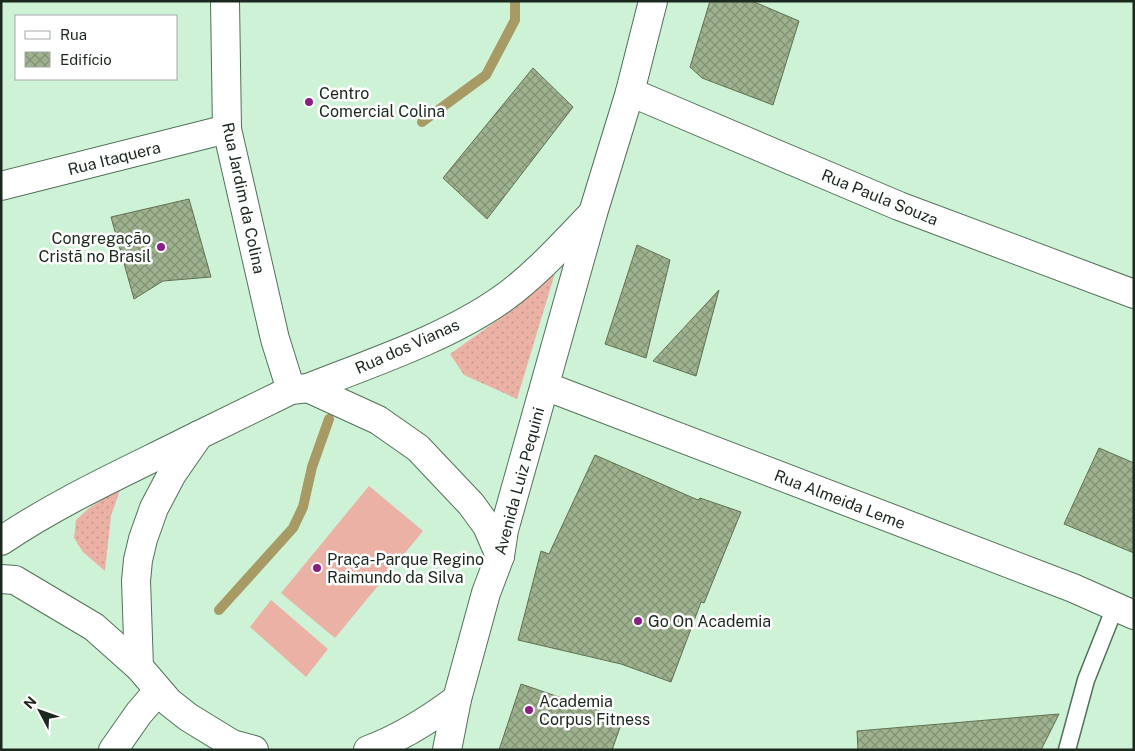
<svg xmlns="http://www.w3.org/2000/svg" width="1135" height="751" viewBox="0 0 1135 751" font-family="'Public Sans',sans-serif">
	<defs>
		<pattern id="grass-dots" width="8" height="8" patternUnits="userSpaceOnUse" patternTransform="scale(1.25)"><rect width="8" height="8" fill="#ebb1a5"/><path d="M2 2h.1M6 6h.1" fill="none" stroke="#c9988e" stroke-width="1.8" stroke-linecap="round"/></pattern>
		<pattern id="building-cross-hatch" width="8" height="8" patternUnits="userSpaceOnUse" patternTransform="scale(1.25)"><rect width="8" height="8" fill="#9fb28f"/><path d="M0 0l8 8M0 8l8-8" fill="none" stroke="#819174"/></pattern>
	</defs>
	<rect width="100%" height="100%" fill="#cef2d6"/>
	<g fill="url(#grass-dots)">
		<path d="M548 270 555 273 517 399 464 375 450 354 505 315Z"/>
		<path d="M121 487 111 516 105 571 83 552 74 538 76 520 88 509Z"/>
	</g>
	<g fill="#ebb1a5">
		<path d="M369 486 423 531 335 638 281 593Z"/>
		<path d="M271 600 328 649 306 677 250 627Z"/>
	</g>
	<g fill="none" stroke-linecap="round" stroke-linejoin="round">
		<g stroke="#a89a65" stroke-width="10">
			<path d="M422 122 486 75 515 20V1"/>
			<path d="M219 610 293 528 303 507 312 467 329 419"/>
		</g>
	</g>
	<g fill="url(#building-cross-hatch)" stroke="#607151">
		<path d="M710 1H752L799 21 773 105 702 78 690 67Z"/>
		<path d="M533 68 573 107 487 219 443 178Z"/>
		<path d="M189 199 211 277 163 281 134 299 111 217Z"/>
		<path d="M637 245 670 260 646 358 605 344Z"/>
		<path d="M719 290 696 376 653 361Z"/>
		<path d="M1099 448 1134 463V553L1064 524Z"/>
		<path d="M595 455 698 500 700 498 741 512 704 603 701 602 671 682 621 664 518 640 541 551 549 554Z"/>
		<path d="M521 684 623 719 612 750H499Z"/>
		<path d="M1059 714 1041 750H858L857 731Z"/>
	</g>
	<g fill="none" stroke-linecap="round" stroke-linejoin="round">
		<g stroke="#527159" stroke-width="19">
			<path id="service" d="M1067 750 1086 680 1115 607"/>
		</g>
		<g stroke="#527159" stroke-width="30">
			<g id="minor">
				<path d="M225 1 227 129 275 339 291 390"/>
				<path d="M630 92 899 206 1134 294"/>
				<path d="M1 186 227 129"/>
				<path d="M545 386 1073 588 1134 615"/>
				<path d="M113 750 139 713 158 691"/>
			</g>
		</g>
		<g stroke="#527159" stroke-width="30">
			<g id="tertiary">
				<path d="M1 541C63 499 132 469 199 435"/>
				<path d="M1 579 15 580 94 627 139 667"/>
			</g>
		</g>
		<g stroke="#527159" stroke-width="30">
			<g id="primary">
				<path d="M308 388 378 420 418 448 471 504 487 526 500 556"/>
				<path d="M254 750 232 744 188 717 169 702 139 667 136 581 138 560 143 539 154 508 172 474 199 435 291 390 308 388C371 363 447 338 502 299 536 275 564 243 593 213"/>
				<path d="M368 750C401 738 429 720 457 699"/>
				<path d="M447 750 457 699 486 593 500 556 504 530 593 213 630 92 653 1"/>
			</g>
		</g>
		<use href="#service" stroke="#fff" stroke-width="16"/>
		<use href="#minor" stroke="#fff" stroke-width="28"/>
		<use href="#tertiary" stroke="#fff" stroke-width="28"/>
		<use href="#primary" stroke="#fff" stroke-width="28"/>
	</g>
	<g fill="#8c1f84" stroke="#fff" stroke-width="2">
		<circle cx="309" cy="102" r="5"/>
		<circle cx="161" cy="247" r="5"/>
		<circle cx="317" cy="568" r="5"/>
		<circle cx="638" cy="621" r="5"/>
		<circle cx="529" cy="710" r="5"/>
	</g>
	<g text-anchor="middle" stroke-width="5" stroke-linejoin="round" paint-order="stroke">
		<g font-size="16" fill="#1b281e" stroke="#fff" text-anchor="start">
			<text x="319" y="99">Centro<tspan x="319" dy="18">Comercial Colina</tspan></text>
			<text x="151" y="244" text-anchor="end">Congregação<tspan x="151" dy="18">Cristã no Brasil</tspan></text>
			<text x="327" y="565">Praça-Parque Regino<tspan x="327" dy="18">Raimundo da Silva</tspan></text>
			<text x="648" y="627">Go On Academia</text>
			<text x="539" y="707">Academia<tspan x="539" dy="18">Corpus Fitness</tspan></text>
		</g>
		<g font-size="16" fill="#1b281e" stroke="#fff">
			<text transform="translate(114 158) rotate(-14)" y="6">Rua Itaquera</text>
			<text transform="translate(880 197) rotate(22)" y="6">Rua Paula Souza</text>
			<text transform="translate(244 198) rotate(78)" y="6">Rua Jardim da Colina</text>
			<text transform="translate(407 346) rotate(-24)" y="6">Rua dos Vianas</text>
			<text transform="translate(519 481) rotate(-75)" y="6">Avenida Luiz Pequini</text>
			<text transform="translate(840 499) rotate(21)" y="6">Rua Almeida Leme</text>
		</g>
	</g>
	<rect width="1135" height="751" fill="none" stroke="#1b281e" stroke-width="5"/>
	<rect x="15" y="15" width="162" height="65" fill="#ffffff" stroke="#a4a9a5"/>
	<rect x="25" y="31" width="25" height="8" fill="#ffffff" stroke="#a4a9a5"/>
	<text x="60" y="40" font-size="15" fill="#1b281e">Rua</text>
	<rect x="25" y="52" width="25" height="15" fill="url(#building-cross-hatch)" stroke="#a4a9a5"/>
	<text x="60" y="65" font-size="15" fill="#1b281e">Edifício</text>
	<g transform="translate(40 711) rotate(311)" stroke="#ffffff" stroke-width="4" paint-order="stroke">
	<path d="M0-4L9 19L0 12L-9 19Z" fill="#1b281e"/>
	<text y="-8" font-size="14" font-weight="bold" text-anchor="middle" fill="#1b281e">N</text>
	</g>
</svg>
